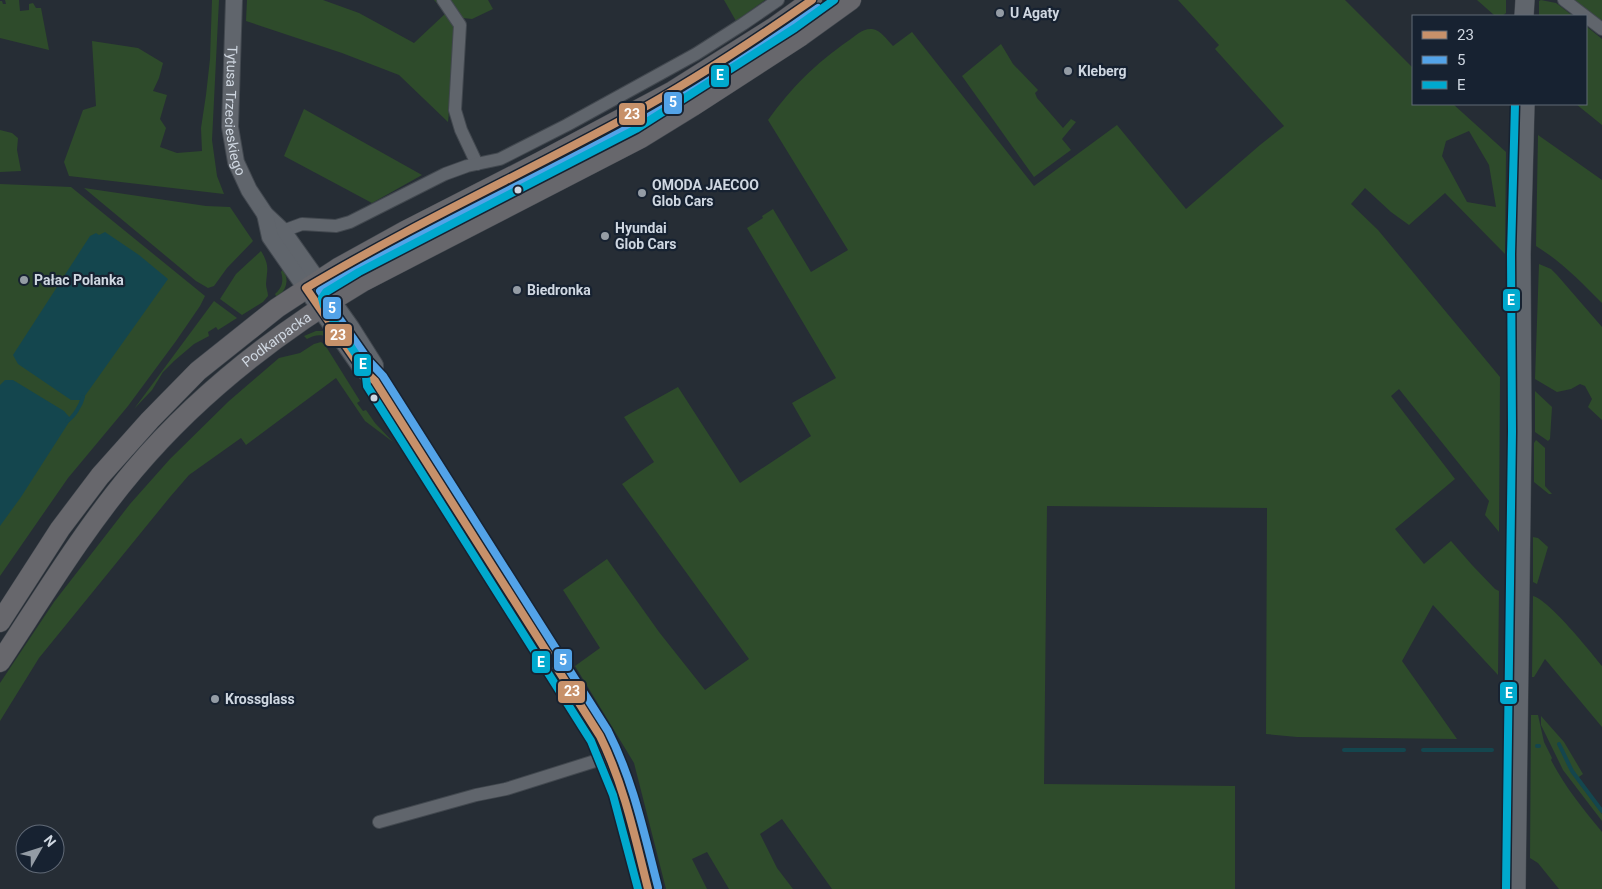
<svg xmlns="http://www.w3.org/2000/svg" width="1602" height="889" viewBox="0 0 1602 889" font-family="Roboto,sans-serif">
	<rect width="100%" height="100%" fill="#262d35"/>
	<g fill="#2e4b2b" fill-rule="evenodd">
		<path d="M5 0H19L20 11 29 10V4L33 3 36 8H41L49 50 0 38V1H2L3 4H6Z"/>
		<path d="M212 0H219L212 140 217 176 224 194 69 176 64 162 83 110 96 106 92 41 138 48 163 63 159 78 153 91 167 95 160 119 166 128 160 147 177 153 202 151 201 128 206 95 210 59Z"/>
		<path d="M247 0H323L359 13 414 43 446 13 434 0H440L455 25 454 57 448 122 399 75 342 53 246 21Z"/>
		<path d="M449 0H488L493 9 472 19 463 18 455 10Z"/>
		<path d="M724 0H765L736 21Z"/>
		<path d="M1178 0H1345L1413 68V104H1453L1506 152 1505 254 1445 193 1409 225 1391 212 1365 188 1351 204 1378 230 1500 377 1499 532 1485 515 1489 501 1399 389 1391 396 1455 479 1395 529 1424 564 1451 541 1472 565 1495 589 1499 591 1498 675 1433 605 1402 661 1457 739 1297 737 1266 734 1267 508 1047 506 1044 784 1235 786V889H832L782 819 760 834 777 868 793 889H729L707 852 692 859 707 889H666L634 763 575 666 600 648 563 590 607 559 659 632 705 690 749 659 622 484 654 462 624 417 678 387 740 483 811 436 792 403 836 378 747 228 763 218 762 216 773 209 811 272 848 250 768 120C792 87 815 64 848 41 855 36 863 28 872 29 881 30 887 40 893 46L912 32 1034 186 1117 125 1186 209 1260 145 1284 126 1215 49 1219 45ZM1469 131 1489 165 1496 207 1467 202 1442 156 1446 141Z"/>
		<path d="M1477 0H1506V13L1502 16 1494 15Z"/>
		<path d="M1541 0 1556 3 1573 16H1539V1Z"/>
		<path d="M1572 0H1602V23Z"/>
		<path d="M1586 26 1602 39V125L1576 104H1586Z"/>
		<path d="M1001 44 1013 64 1038 90 1035 93 1037 98 1063 128 1071 119 1076 122 1062 139 1071 150 1034 177 962 76Z"/>
		<path d="M304 109 422 175 372 203 284 156Z"/>
		<path d="M0 130 12 133 18 138 17 150 21 171 0 172Z"/>
		<path d="M1538 135 1602 180V303C1581 282 1562 262 1536 246Z"/>
		<path d="M0 184 71 187 205 296 200 306 176 341 128 406 68 478 0 576Z"/>
		<path d="M84 188 206 206 230 207 253 241 227 268 214 286 208 288 196 281Z"/>
		<path d="M261 251C270 266 267 269 266 284 266 288 268 292 268 296L263 302 242 315 220 299 236 274Z"/>
		<path d="M1539 264 1551 269 1557 275 1602 327V420L1588 407 1592 399 1585 386 1580 384 1571 389 1557 392 1535 379Z"/>
		<path d="M283 269C290 281 286 290 277 298L275 294C282 288 284 281 281 272Z"/>
		<path d="M214 301 237 318 218 330 216 327 208 332 209 336 194 344 174 361 163 372 152 390 134 409Z"/>
		<path d="M316 331H323L331 335 328 337C320 334 314 335 307 339L304 336Z"/>
		<path d="M321 342 325 345 360 401 357 403 363 411 366 410 375 423 393 442 365 421 336 378 246 445 241 438 189 475 170 497 39 658 0 721V683L54 602 130 504 170 459 229 401 279 358 300 353 314 344Z"/>
		<path d="M1535 391 1552 407 1550 439 1548 441 1535 432Z"/>
		<path d="M1536 440 1545 448V486L1552 494H1549L1534 482V443Z"/>
		<path d="M1533 537 1538 538 1548 547 1537 584 1533 582Z"/>
		<path d="M1533 596C1549 600 1590 651 1602 666V727L1545 659 1534 677H1532Z"/>
		<path d="M1531 715H1538L1544 742 1552 758 1551 760C1565 787 1583 809 1602 832V889H1559L1538 863 1530 858Z"/>
		<path d="M1541 716 1564 742 1583 774 1576 779 1602 814V821L1563 770 1541 725Z"/>
	</g>
	<g fill="#14464e">
		<path d="M105 232 139 255 168 279 82 400H71L18 364 13 355 90 236 96 233 99 235Z"/>
		<path d="M5 380H13L64 411 71 419 21 497 0 526V385Z"/>
	</g>
	<g fill="none" stroke-linecap="round" stroke-linejoin="round">
		<g stroke="#14464e" stroke-width="4">
			<path d="M67 421C74 417 81 405 83 397"/>
			<path d="M1559 744 1572 771 1602 811"/>
			<path d="M1537 746H1539"/>
			<path d="M1344 750H1404"/>
			<path d="M1423 750H1492"/>
		</g>
		<g stroke="#42484f" stroke-width="14">
			<g id="minor">
				<path d="M443 0 460 25 455 110 461 130 477 164"/>
				<path d="M1564 0 1602 29"/>
				<path d="M283 231 302 224 336 226 350 222 445 174 467 166 500 159 567 125 696 54 743 24 778 0"/>
				<path d="M379 822 476 795 506 789 611 756"/>
			</g>
		</g>
		<g stroke="#42484f" stroke-width="18">
			<g id="tertiary">
				<path id="s1" d="M234 0 230 127 236 162 249 190 265 214 283 231 351 327 375 365V381"/>
				<path d="M265 214 270 237 361 368 375 381 600 736C626 785 634 835 648 889"/>
			</g>
		</g>
		<g stroke="#42484f" stroke-width="20">
			<g id="secondary">
				<path d="M1524 16 1525 0"/>
				<path d="M1516 889 1522 431 1521 254 1525 104"/>
			</g>
		</g>
		<g stroke="#42484f" stroke-width="21">
			<g id="primary">
				<path d="M0 622 60 529 100 476 150 420 198 371 277 308 338 268 405 231 540 162 673 91 773 28 812 0"/>
				<path id="s2" d="M0 662C43 597 84 529 134 470 199 393 278 332 364 281L641 138 693 106 801 36 851 0"/>
			</g>
		</g>
		<use href="#minor" stroke="#60656c" stroke-width="12"/>
		<use href="#tertiary" stroke="#60656c" stroke-width="16"/>
		<use href="#secondary" stroke="#60656c" stroke-width="19"/>
		<use href="#primary" stroke="#67676c" stroke-width="20"/>
		<g stroke="#172231" stroke-width="11">
			<path id="bus-1" d="M648 889C635 837 624 785 600 736L375 381 361 368 306 288C410 226 520 175 627 117 691 82 752 42 812 0"/>
		</g>
		<g stroke="#172231" stroke-width="11">
			<path id="bus-2" d="M658 887C644 833 633 780 608 731L383 376 369 361 320 291C422 231 529 182 632 126 696 91 758 50 818 8"/>
		</g>
		<g stroke="#172231" stroke-width="11">
			<g id="bus-3">
				<path d="M638 889 613 795 591 741 367 386 365 368 324 306 322 298 326 292 359 272 636 129 795 28 834 0"/>
				<path d="M1506 889 1512 431 1511 254 1515 104"/>
			</g>
		</g>
		<use href="#bus-1" stroke="#c7916a" stroke-width="8"/>
		<use href="#bus-2" stroke="#53a3e8" stroke-width="8"/>
		<use href="#bus-3" stroke="#00a9ce" stroke-width="8"/>
	</g>
	<g fill="#949ca5" stroke="#172231" stroke-width="2">
		<circle cx="1000" cy="13" r="5"/>
		<circle cx="1068" cy="71" r="5"/>
		<circle cx="642" cy="193" r="5"/>
		<circle cx="605" cy="236" r="5"/>
		<circle cx="24" cy="280" r="5"/>
		<circle cx="517" cy="290" r="5"/>
		<circle cx="215" cy="699" r="5"/>
	</g>
	<g fill="#cfd7e1" stroke="#172231" stroke-width="2">
		<circle cx="518" cy="190" r="4.5"/>
		<circle cx="374" cy="398" r="4.5"/>
	</g>
	<g text-anchor="middle" stroke-width="4.5" stroke-linejoin="round" paint-order="stroke">
		<g font-size="14" font-weight="bold" fill="#cfd7e1" stroke="#172231" text-anchor="start">
			<text x="1010" y="18">U Agaty</text>
			<text x="1078" y="76">Kleberg</text>
			<text x="652" y="190">OMODA JAECOO<tspan x="652" dy="16">Glob Cars</tspan></text>
			<text x="615" y="233">Hyundai<tspan x="615" dy="16">Glob Cars</tspan></text>
			<text x="34" y="285">Pałac Polanka</text>
			<text x="527" y="295">Biedronka</text>
			<text x="225" y="704">Krossglass</text>
		</g>
		<g font-size="14" fill="#cfd7e1" stroke="#172231">
			<text dy="5" stroke="none"><textPath href="#s1" startOffset="111">Tytusa Trzecieskiego</textPath></text>
			<text dy="5" stroke="none"><textPath href="#s2" startOffset="428">Podkarpacka</textPath></text>
		</g>
	</g>
	<g stroke="#172231" stroke-width="2">
		<rect x="710" y="64" width="20" height="24" rx="5" fill="#00a9ce"/>
		<rect x="663" y="91" width="20" height="24" rx="5" fill="#53a3e8"/>
		<rect x="618" y="102" width="28" height="24" rx="5" fill="#c7916a"/>
		<rect x="1502" y="288" width="19" height="24" rx="5" fill="#00a9ce"/>
		<rect x="322" y="296" width="20" height="24" rx="5" fill="#53a3e8"/>
		<rect x="324" y="323" width="29" height="24" rx="5" fill="#c7916a"/>
		<rect x="353" y="353" width="19" height="24" rx="5" fill="#00a9ce"/>
		<rect x="553" y="648" width="20" height="24" rx="5" fill="#53a3e8"/>
		<rect x="531" y="650" width="20" height="24" rx="5" fill="#00a9ce"/>
		<rect x="557" y="680" width="29" height="24" rx="5" fill="#c7916a"/>
		<rect x="1499" y="681" width="19" height="24" rx="5" fill="#00a9ce"/>
	</g>
	<g font-size="14" text-anchor="middle" font-weight="bold" fill="#fff">
		<text x="720" y="80">E</text>
		<text x="673" y="107">5</text>
		<text x="632" y="119">23</text>
		<text x="1511" y="305">E</text>
		<text x="332" y="313">5</text>
		<text x="338" y="340">23</text>
		<text x="363" y="369">E</text>
		<text x="563" y="665">5</text>
		<text x="541" y="667">E</text>
		<text x="572" y="696">23</text>
		<text x="1509" y="698">E</text>
	</g>
	<rect x="1412" y="15" width="175" height="90" fill="#172231" stroke="#616a77"/>
	<rect x="1422" y="31" width="25" height="8" fill="#c7916a" stroke="#616a77"/>
	<text x="1457" y="40" font-size="15" fill="#cfd7e1">23</text>
	<rect x="1422" y="56" width="25" height="8" fill="#53a3e8" stroke="#616a77"/>
	<text x="1457" y="65" font-size="15" fill="#cfd7e1">5</text>
	<rect x="1422" y="81" width="25" height="8" fill="#00a9ce" stroke="#616a77"/>
	<text x="1457" y="90" font-size="15" fill="#cfd7e1">E</text>
	<g transform="translate(40 849) rotate(51)"><circle r="24" fill="#172231" stroke="#616a77"/>
	<path d="M0-4L9 19L0 12L-9 19Z" fill="#949ca5"/>
	<text y="-8" font-size="14" font-weight="bold" text-anchor="middle" fill="#cfd7e1">N</text>
	</g>
</svg>
